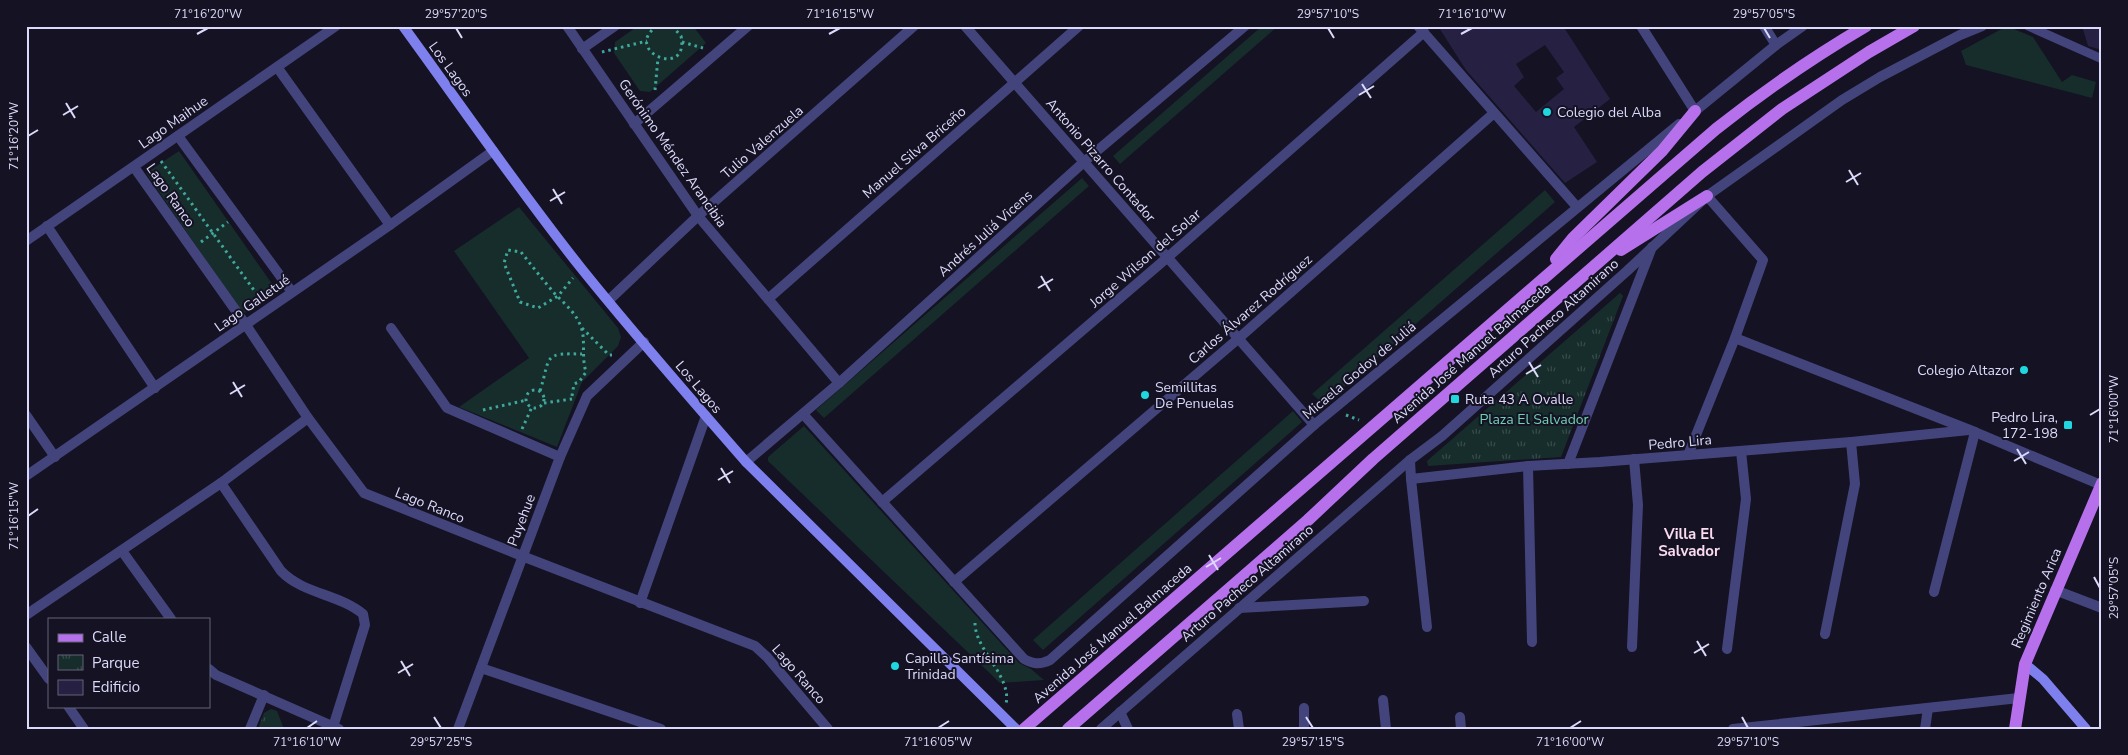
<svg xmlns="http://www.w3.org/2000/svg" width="2128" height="755" viewBox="0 0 2128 755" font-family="'Nunito Sans',sans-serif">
	<defs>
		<pattern id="park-tufts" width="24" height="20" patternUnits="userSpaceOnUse" patternTransform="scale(1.25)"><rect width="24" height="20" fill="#162d2b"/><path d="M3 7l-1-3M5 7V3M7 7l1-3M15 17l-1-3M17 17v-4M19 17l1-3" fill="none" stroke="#374b4b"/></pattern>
	</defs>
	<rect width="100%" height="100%" fill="#141223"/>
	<g fill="#162d2b">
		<path d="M638 26H693L706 43 650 92 640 91 614 53 615 42Z"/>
		<path d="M1262 26H1278L1120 164 1113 156Z"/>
		<path d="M2007 26 2033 37 2062 82 2072 75 2096 82 2092 98 1966 65 1961 51Z"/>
		<path d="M179 151 277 291 243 314 146 173Z"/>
		<path d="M1082 178 1089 186 824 418 816 410Z"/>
		<path d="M1545 190 1555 202 1337 393 1321 402 1312 394Z"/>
		<path d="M519 207 618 328 621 337 618 346 582 382 557 447 459 407 529 358 454 251Z"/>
		<path d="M1293 411 1302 422 1043 650 1033 640Z"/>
		<path d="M804 426 1019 663 1031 669 1044 680 1000 683 768 461V457Z"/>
	</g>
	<g fill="url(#park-tufts)">
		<path d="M1620 293 1623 296 1561 457 1428 466 1427 461Z"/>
		<path d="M271 709 277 711 284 729H258L264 713Z"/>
	</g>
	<g fill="#262142" fill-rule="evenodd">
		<path d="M1438 26H1563L1610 99 1574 127 1597 162 1565 183 1466 70ZM1545 45 1564 72 1556 78 1564 89 1536 112 1514 86 1524 77 1516 64Z"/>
		<path d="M2082 26H2102V50L2088 46Z"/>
	</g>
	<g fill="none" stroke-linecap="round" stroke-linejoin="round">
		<g stroke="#40a79c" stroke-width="3" stroke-dasharray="2.5 4" stroke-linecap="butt">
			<path d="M657 26C621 51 690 80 681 36L672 26"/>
			<path d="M682 42 703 48"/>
			<path d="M602 52 647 41"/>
			<path d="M655 90 658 58"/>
			<path d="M161 161 261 300"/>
			<path d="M201 242 228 222"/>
			<path d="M582 328 609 355H612"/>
			<circle cx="535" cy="399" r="9"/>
			<path d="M540 391C551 356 542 353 582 354"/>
			<path d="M572 396 574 384 579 382 586 372C581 356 586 340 581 327 576 313 565 304 555 294 543 280 532 266 521 252L508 250 504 263 520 302 538 308 558 296 573 278"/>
			<path d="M544 403 572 399"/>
			<path d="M483 410 527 400"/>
			<path d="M1346 415 1359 420"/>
			<path d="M522 429 532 407"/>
			<path d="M975 623C975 650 1012 676 1006 704"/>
		</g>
		<path stroke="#43447c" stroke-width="9" d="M2028 26 2102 59"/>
		<g stroke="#43447c" stroke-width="10">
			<path d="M567 26 698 216 839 383"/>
			<path d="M965 26 1314 425"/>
			<path d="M1418 26 1577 207"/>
			<path d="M1641 26 1695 111 1691 115"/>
			<path d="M1764 26 1776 45"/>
			<path d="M582 49 615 26"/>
			<path d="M277 67 390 225"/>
			<path d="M634 124 748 26"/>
			<path d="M178 136 292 292"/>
			<path d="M134 167 246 325 308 418 364 493 522 556 755 646 767 657 828 729"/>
			<path d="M47 226 155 388"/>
			<path d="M26 241 336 26"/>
			<path d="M768 299 1079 26"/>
			<path d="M609 300 698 216 914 26"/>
			<path d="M391 328 447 408 560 457"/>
			<path d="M1735 338 1975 432 2101 485"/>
			<path d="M803 414 1024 659C1033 664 1040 665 1050 660L1314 425 1679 124"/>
			<path d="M26 415 55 457"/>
			<path d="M1688 455 1735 338 1763 260 1707 196"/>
			<path d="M1410 460 1411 479 1528 466 1600 462 1851 442 1969 430"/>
			<path d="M746 462 839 383 1085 161 1245 26"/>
			<path d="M1568 464 1652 247"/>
			<path d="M1528 466 1532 642"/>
			<path d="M26 476 390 225 493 151"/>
			<path d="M1411 479 1427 627"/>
			<path d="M221 483 281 571C303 594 339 594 363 614L365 625 333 727"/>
			<path d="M882 502 1168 257 1424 32"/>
			<path d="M122 551 171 619"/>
			<path d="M954 582 1239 338 1494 113"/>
			<path d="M2055 590 2102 608"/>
			<path d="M1934 592 1975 432"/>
			<path d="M640 603 706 416"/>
			<path d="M1239 608 1364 601"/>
			<path d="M26 615 221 483 308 418"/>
			<path d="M1825 634 1855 484 1851 442"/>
			<path d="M26 647 49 679"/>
			<path d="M1632 647 1638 505 1634 459"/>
			<path d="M1727 649 1746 499 1741 451"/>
			<path d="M481 668 661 729"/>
			<path d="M209 669 216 675 339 729"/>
			<path d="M1383 700 1386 729"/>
			<path d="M68 706 84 729"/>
			<path d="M1304 708V729"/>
			<path d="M1120 712 1128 729"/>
			<path d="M1237 714 1239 729"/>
			<path d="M1460 717 1461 729"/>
			<path d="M250 729 264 695"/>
			<path d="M458 729 560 457 587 396 644 342"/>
			<path d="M1733 729 2019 698"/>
			<path d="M1925 729 1928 708"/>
		</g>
		<g stroke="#43447c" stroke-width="10">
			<path d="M1695 111 1776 45 1803 26"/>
			<path d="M1101 729 1410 460 1442 436 1627 271 1707 196 1842 100 1880 77 1960 35 1982 26"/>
		</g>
		<g stroke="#7e81ed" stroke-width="10">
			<path d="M403 26C462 107 519 190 581 268 634 334 690 398 746 462L1016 729"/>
			<path d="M2025 664 2043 679 2086 729"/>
		</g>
		<g stroke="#b670eb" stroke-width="12">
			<path d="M1621 250 1707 196"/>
			<path d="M1556 259 1573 238 1662 151 1695 111"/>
			<path d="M1024 729 1716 129C1764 91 1813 57 1866 26"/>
			<path d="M1068 729 1308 520 1373 459 1702 172 1782 109 1869 52 1914 26"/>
			<path d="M2015 729 2025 664 2102 483"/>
		</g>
	</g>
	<path fill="none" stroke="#dcdafa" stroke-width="2" d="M456 28 462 38M1328 28 1334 38M1764 28 1770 38M197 34 208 28M829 34 840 28M1461 34 1472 28M1362 84 1371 98M1359 95 1374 86M66 103 75 118M63 115 78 106M28 136 38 130M1849 170 1858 185M1846 182 1861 173M553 189 562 204M550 201 565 192M1041 276 1050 291M1038 288 1053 279M1529 362 1538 377M1526 374 1541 365M233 382 242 397M230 394 245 385M2090 415 2100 409M2017 449 2026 464M2014 461 2029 452M721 468 730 483M718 480 733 471M28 516 38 509M1209 555 1218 570M1206 567 1221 558M2094 577 2100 588M1697 641 1706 656M1694 653 1709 644M401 661 410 676M398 673 413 664M434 717 441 728M1306 717 1313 728M1742 717 1748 728M307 728 317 721M938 728 949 721M1570 728 1581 721"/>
	<g fill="#20d6df" stroke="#141223" stroke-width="2">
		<circle cx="1547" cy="112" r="5"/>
		<circle cx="2024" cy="370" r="5"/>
		<circle cx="1145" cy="395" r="5"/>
		<rect x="1450" y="394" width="10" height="10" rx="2.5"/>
		<rect x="2063" y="420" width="10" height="10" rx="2.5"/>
		<circle cx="895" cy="666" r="5"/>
	</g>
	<g text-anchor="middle" stroke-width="4" stroke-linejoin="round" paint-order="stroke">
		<g font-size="14" fill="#dcdafa" stroke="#141223">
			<text transform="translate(451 69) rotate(54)" y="5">Los Lagos</text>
			<text transform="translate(173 122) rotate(-35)" y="5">Lago Maihue</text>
			<text transform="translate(762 142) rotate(-41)" y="5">Tulio Valenzuela</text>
			<text transform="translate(914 152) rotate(-41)" y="5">Manuel Silva Briceño</text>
			<text transform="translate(673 153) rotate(55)" y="5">Gerónimo Méndez Arancibia</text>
			<text transform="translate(1101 160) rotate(49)" y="5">Antonio Pizarro Contador</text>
			<text transform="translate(171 195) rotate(55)" y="5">Lago Ranco</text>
			<text transform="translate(985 233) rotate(-42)" y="5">Andrés Juliá Vicens</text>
			<text transform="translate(1145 258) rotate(-41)" y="5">Jorge Wilson del Solar</text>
			<text transform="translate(252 303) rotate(-35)" y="5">Lago Galletué</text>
			<text transform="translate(1250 309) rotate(-41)" y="5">Carlos Álvarez Rodríguez</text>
			<text transform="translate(1553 318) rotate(-42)" y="5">Arturo Pacheco Altamirano</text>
			<text transform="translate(1471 353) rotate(-41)" y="5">Avenida José Manuel Balmaceda</text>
			<text transform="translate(1359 370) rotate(-40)" y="5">Micaela Godoy de Juliá</text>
			<text transform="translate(699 387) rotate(50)" y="5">Los Lagos</text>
			<text transform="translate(1680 442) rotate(-5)" y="5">Pedro Lira</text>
			<text transform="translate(430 505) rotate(22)" y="5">Lago Ranco</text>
			<text transform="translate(521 520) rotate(-69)" y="5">Puyehue</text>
			<text transform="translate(1247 583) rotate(-41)" y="5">Arturo Pacheco Altamirano</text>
			<text transform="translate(2036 598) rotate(-67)" y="5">Regimiento Arica</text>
			<text transform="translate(1112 633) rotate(-41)" y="5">Avenida José Manuel Balmaceda</text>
			<text transform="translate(799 674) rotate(49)" y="5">Lago Ranco</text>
		</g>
		<g font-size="14" fill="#dcdafa" stroke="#141223" text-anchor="start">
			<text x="1557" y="117">Colegio del Alba</text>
			<text x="2014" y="375" text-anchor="end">Colegio Altazor</text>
			<text x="1155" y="392">Semillitas<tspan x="1155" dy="16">De Penuelas</tspan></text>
			<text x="1465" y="404">Ruta 43 A Ovalle</text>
			<text x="2058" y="422" text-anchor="end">Pedro Lira,<tspan x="2058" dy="16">172-198</tspan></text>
			<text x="905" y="663">Capilla Santísima<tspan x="905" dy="16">Trinidad</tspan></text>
		</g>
		<g font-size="14" fill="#6fd0b3" stroke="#141223">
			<text x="1534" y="424">Plaza El Salvador</text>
		</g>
		<g font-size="15" font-weight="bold" fill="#fadbf0" stroke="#141223">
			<text x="1689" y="539">Villa El<tspan x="1689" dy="17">Salvador</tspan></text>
		</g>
	</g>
	<rect width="2128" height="755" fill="none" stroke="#141223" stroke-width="55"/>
	<rect x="48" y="618" width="162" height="90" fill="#141223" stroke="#646279"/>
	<rect x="58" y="634" width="25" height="8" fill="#b670eb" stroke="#646279"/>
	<text x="92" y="642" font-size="15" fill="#dcdafa">Calle</text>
	<rect x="58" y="655" width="25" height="15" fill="url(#park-tufts)" stroke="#646279"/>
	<text x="92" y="668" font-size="15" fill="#dcdafa">Parque</text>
	<rect x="58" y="680" width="25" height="15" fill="#262142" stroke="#646279"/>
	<text x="92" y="692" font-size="15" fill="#dcdafa">Edificio</text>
	<rect x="28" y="28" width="2072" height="700" fill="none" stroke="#dcdafa" stroke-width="2"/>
	<g font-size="12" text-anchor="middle" fill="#dcdafa">
		<text x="208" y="18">71°16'20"W</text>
		<text x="456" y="18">29°57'20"S</text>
		<text x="840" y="18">71°16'15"W</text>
		<text x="1328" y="18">29°57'10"S</text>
		<text x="1472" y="18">71°16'10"W</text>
		<text x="1764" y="18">29°57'05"S</text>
		<text transform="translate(14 136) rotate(-90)" y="4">71°16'20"W</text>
		<text transform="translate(2114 409) rotate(-90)" y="4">71°16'00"W</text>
		<text transform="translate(14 516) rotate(-90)" y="4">71°16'15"W</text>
		<text transform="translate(2114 588) rotate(-90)" y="4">29°57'05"S</text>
		<text x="307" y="746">71°16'10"W</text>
		<text x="441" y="746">29°57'25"S</text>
		<text x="938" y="746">71°16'05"W</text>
		<text x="1313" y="746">29°57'15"S</text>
		<text x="1570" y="746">71°16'00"W</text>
		<text x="1748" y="746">29°57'10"S</text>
	</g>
</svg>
